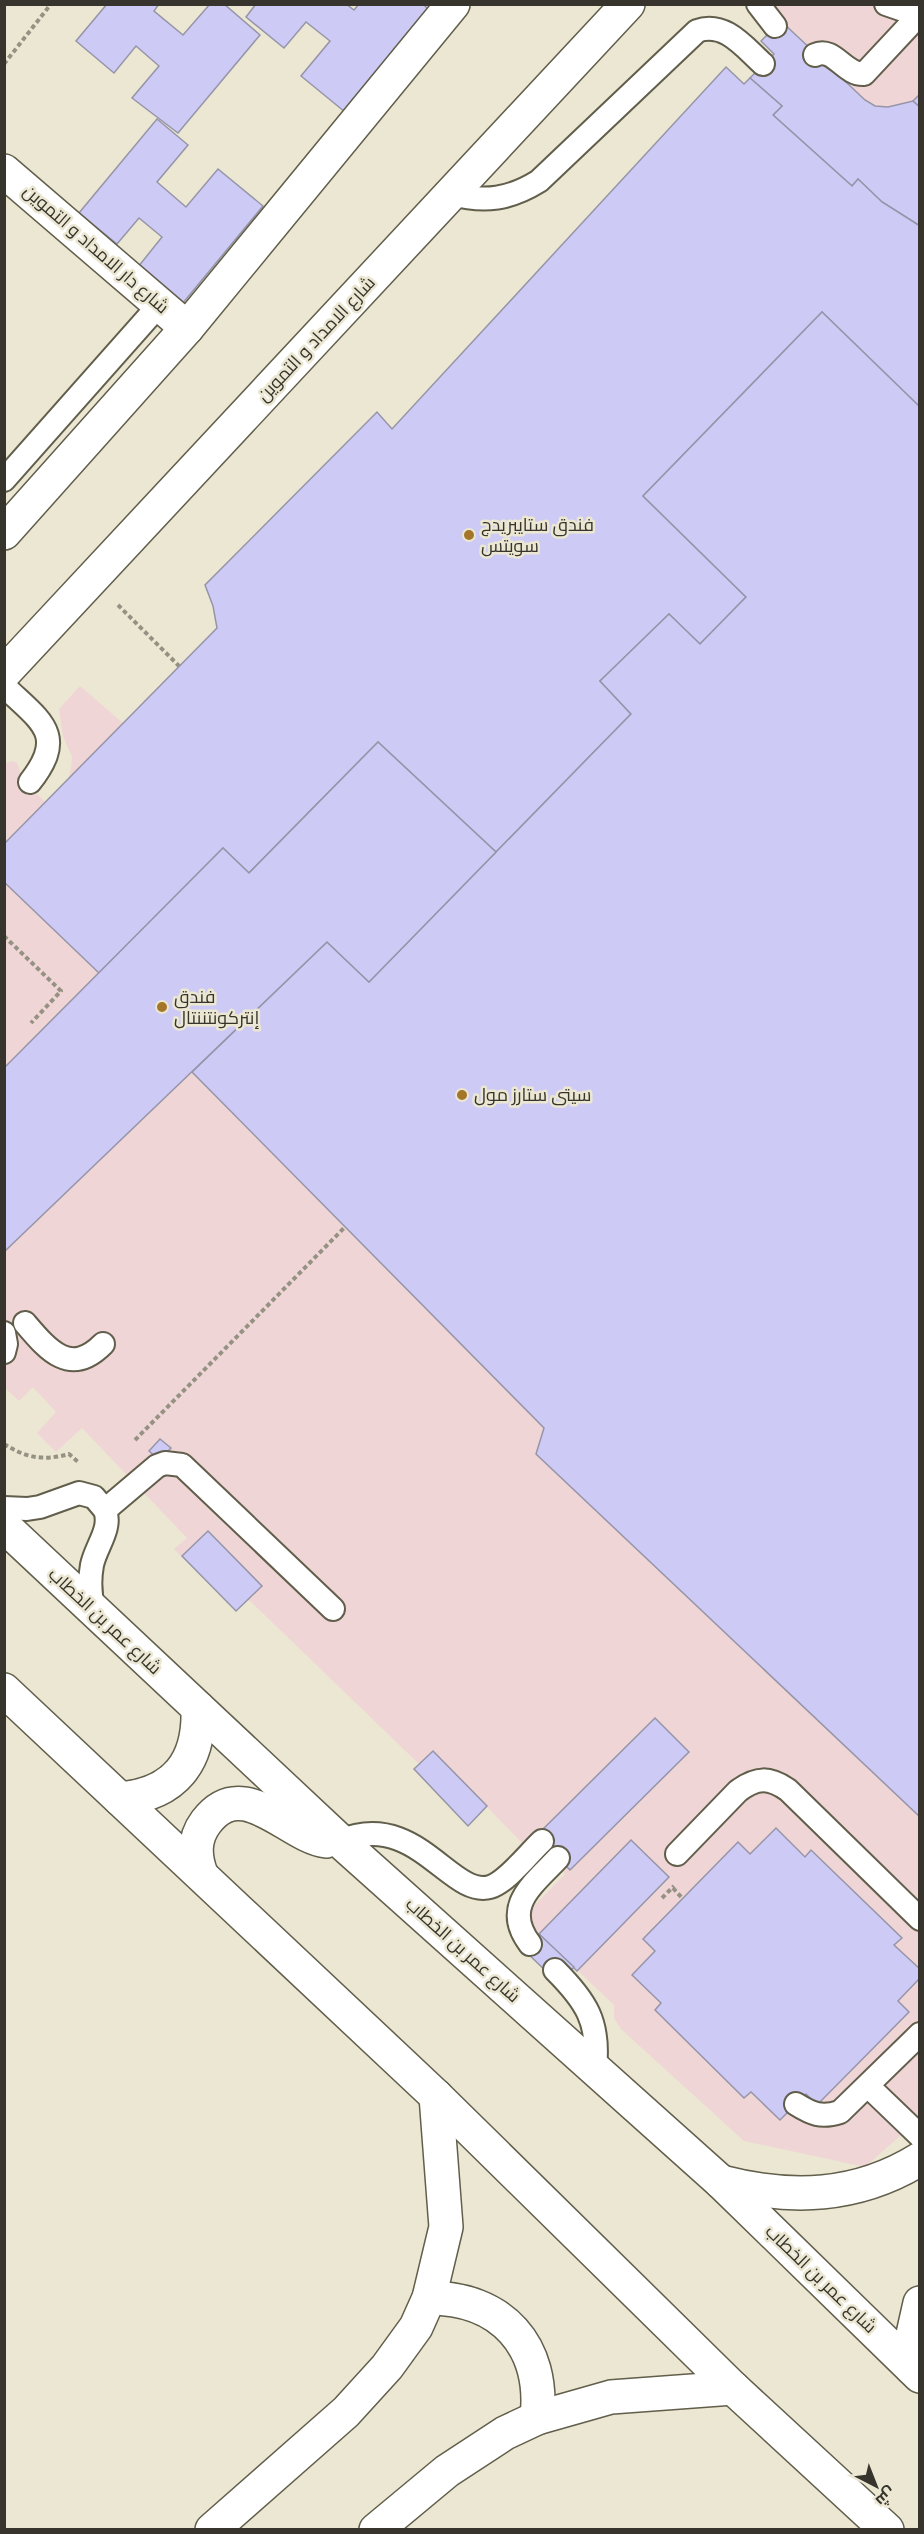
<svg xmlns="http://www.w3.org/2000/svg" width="924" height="2534" viewBox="0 0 924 2534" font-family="'Roboto Condensed',Cairo,sans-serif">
	<rect width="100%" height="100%" fill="#ebe7d2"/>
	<path fill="#f0d5d6" d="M770 5H919V2119L865 2167 744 2141 621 2029 614 2018V2005L530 1925 529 1911 565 1874 534 1843 527 1848 487 1807 468 1826 414 1769 419 1764 249 1600 236 1611 174 1549 187 1538 82 1428 56 1452 37 1433 56 1412 33 1387 19 1401 5 1388V763L13 761 17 763 23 780 45 802 68 779 71 769 72 757 63 736 59 709 80 686 123 723 217 628 213 606 205 585 377 412 393 428 726 67 744 84 773 54 761 41 775 26Z"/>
	<g fill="#cdcaf5" stroke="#9695a8" stroke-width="1.5">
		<path d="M107 4H159L154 11 183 35 210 4H224L260 35 178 133 132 98 159 66 136 46 114 73 76 41Z"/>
		<path d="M256 4H346L354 10 359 4H423L430 11 345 112 301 76 330 41 306 22 284 48 246 17Z"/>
		<path d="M781 21 865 100 875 106 888 107 913 101 920 107V226L882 202 858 179 852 186 773 115 782 106 750 78 774 54 761 41Z"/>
		<path d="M726 67 744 84 750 78 782 106 773 115 852 186 858 179 882 202 920 226V407L822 312 643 496 746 597 700 644 669 614 600 681 631 714 496 852 378 742 249 873 223 848 99 973 4 882V844L217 628 213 606 205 585 377 412 392 429Z"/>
		<path d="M920 94V107L913 101Z"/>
		<path d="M157 119 188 145 157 182 186 207 218 169 263 206 178 309 134 272 162 237 139 218 117 244 79 213Z"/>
		<path d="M822 312 920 407V1817L536 1454 544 1428 192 1072 327 942 369 982 631 714 600 681 669 614 700 644 746 597 643 496Z"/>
		<path d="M378 742 496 852 369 982 327 942 4 1252V1068L223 848 249 873Z"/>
		<path d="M160 1439 171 1448 159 1460 149 1451Z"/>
		<path d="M208 1531 262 1586 236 1611 182 1556Z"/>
		<path d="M655 1718 689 1752 570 1870 536 1836Z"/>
		<path d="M433 1751 487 1806 468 1826 414 1769Z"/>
		<path d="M776 1828 805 1857 811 1850 902 1938 894 1945 920 1969V1978L898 2001 909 2012 817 2105 806 2094 780 2120 751 2092 744 2098 655 2010 661 2003 632 1975 655 1951 643 1939 738 1842 750 1854Z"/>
		<path d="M631 1840 669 1877 577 1971 539 1934Z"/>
		<path d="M539 1934 574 1967 567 1974 550 1975 524 1950Z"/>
	</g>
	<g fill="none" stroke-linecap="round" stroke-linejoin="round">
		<g stroke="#615e4b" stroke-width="26">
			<g id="lane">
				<path d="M758 4 775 26"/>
				<path d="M886 4 918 15"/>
				<path d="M815 55C834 46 844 75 864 74L920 14"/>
				<path d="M452 194C485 203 510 199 539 181L697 31C725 21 744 47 763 64"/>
				<path d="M4 480 160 304"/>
				<path d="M4 686C40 721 68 734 30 782"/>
				<path d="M25 1323C48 1350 70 1377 103 1344"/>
				<path d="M4 1333 6 1344 4 1352"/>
				<path d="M4 1508 27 1509 40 1507 79 1493 94 1497 105 1510C112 1529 96 1546 92 1565 89 1581 90 1596 94 1612"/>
				<path d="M105 1510 157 1466 165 1463 182 1465 333 1609"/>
				<path d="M340 1841C416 1809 450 1898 490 1887 507 1882 528 1854 542 1841"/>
				<path d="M677 1854 738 1791C757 1777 769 1777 788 1790L920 1919"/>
				<path d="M530 1944C501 1906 534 1884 558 1858"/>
				<path d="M555 1970C586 2001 600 2022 595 2068"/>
				<path d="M868 2086 920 2136"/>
				<path d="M796 2104C812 2114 821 2118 840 2112L920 2034"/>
			</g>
		</g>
		<g stroke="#615e4b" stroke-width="36">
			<path id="street" d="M4 171 187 328"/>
		</g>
		<g stroke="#615e4b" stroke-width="36">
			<g id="secondary">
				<path d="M4 533 187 328 453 4"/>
				<path d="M4 673 628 4"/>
				<path d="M4 1526 340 1841 721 2182 920 2376"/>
				<path d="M4 1690 436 2096 733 2388 887 2530"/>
				<path d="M120 1799C175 1794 200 1762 198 1708"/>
				<path d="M201 1874C194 1855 194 1838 206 1822 243 1773 288 1836 326 1841"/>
				<path d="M721 2182C791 2200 857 2198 920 2159"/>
				<path d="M429 2298C502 2298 545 2346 537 2418"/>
				<path d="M912 2368 911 2343 920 2303"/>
				<path d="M212 2530 346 2412 387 2367 416 2327 429 2298 446 2227 436 2096"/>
				<path d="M376 2530 447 2471 505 2433 537 2418 611 2397 733 2388"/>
			</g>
		</g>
		<g stroke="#959284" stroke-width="4" stroke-dasharray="4.5 3" stroke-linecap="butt">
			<path d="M4 64 51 4"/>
			<path d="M118 605 179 666"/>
			<path d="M4 936 61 991 31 1023"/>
			<path d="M135 1440 345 1227"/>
			<path d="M4 1444C26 1458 44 1461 69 1454L78 1462"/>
			<path d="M673 1888 683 1899"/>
			<path d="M662 1898 674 1886"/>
		</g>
		<use href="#lane" stroke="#fff" stroke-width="22"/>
		<use href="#street" stroke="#fff" stroke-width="33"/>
		<use href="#secondary" stroke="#fff" stroke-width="33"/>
	</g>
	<g fill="#a47629" stroke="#ebe7d2" stroke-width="2">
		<circle cx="469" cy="535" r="6"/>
		<circle cx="162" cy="1007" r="6"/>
		<circle cx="462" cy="1095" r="6"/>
	</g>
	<g text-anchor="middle" stroke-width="5" stroke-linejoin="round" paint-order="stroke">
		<g font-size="18" fill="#36342c" stroke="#ebe7d2">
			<text transform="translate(96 249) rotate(41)" y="6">شارع دار الامداد و التموين</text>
			<text transform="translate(316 339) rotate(-47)" y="6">شارع الامداد و التموين</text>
			<text transform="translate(105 1621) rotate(43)" y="6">شارع عمر بن الخطاب</text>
			<text transform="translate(463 1950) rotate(42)" y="6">شارع عمر بن الخطاب</text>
			<text transform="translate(821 2279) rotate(44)" y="6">شارع عمر بن الخطاب</text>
		</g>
		<g font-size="18" fill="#36342c" stroke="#ebe7d2" text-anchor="start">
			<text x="481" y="531">فندق ستايبريدج<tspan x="481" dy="21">سويتس</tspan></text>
			<text x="174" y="1003">فندق<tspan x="174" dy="21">إنتركونتننتال</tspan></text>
			<text x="474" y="1101">سيتى ستارز مول</text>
		</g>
	</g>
	<rect width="924" height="2534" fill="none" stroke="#36342c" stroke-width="12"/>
	<g transform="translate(876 2486) rotate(138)" stroke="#ebe7d2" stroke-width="4.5" paint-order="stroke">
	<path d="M0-4.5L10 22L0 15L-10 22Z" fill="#36342c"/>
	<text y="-9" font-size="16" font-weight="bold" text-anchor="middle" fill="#36342c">ش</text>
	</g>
</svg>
